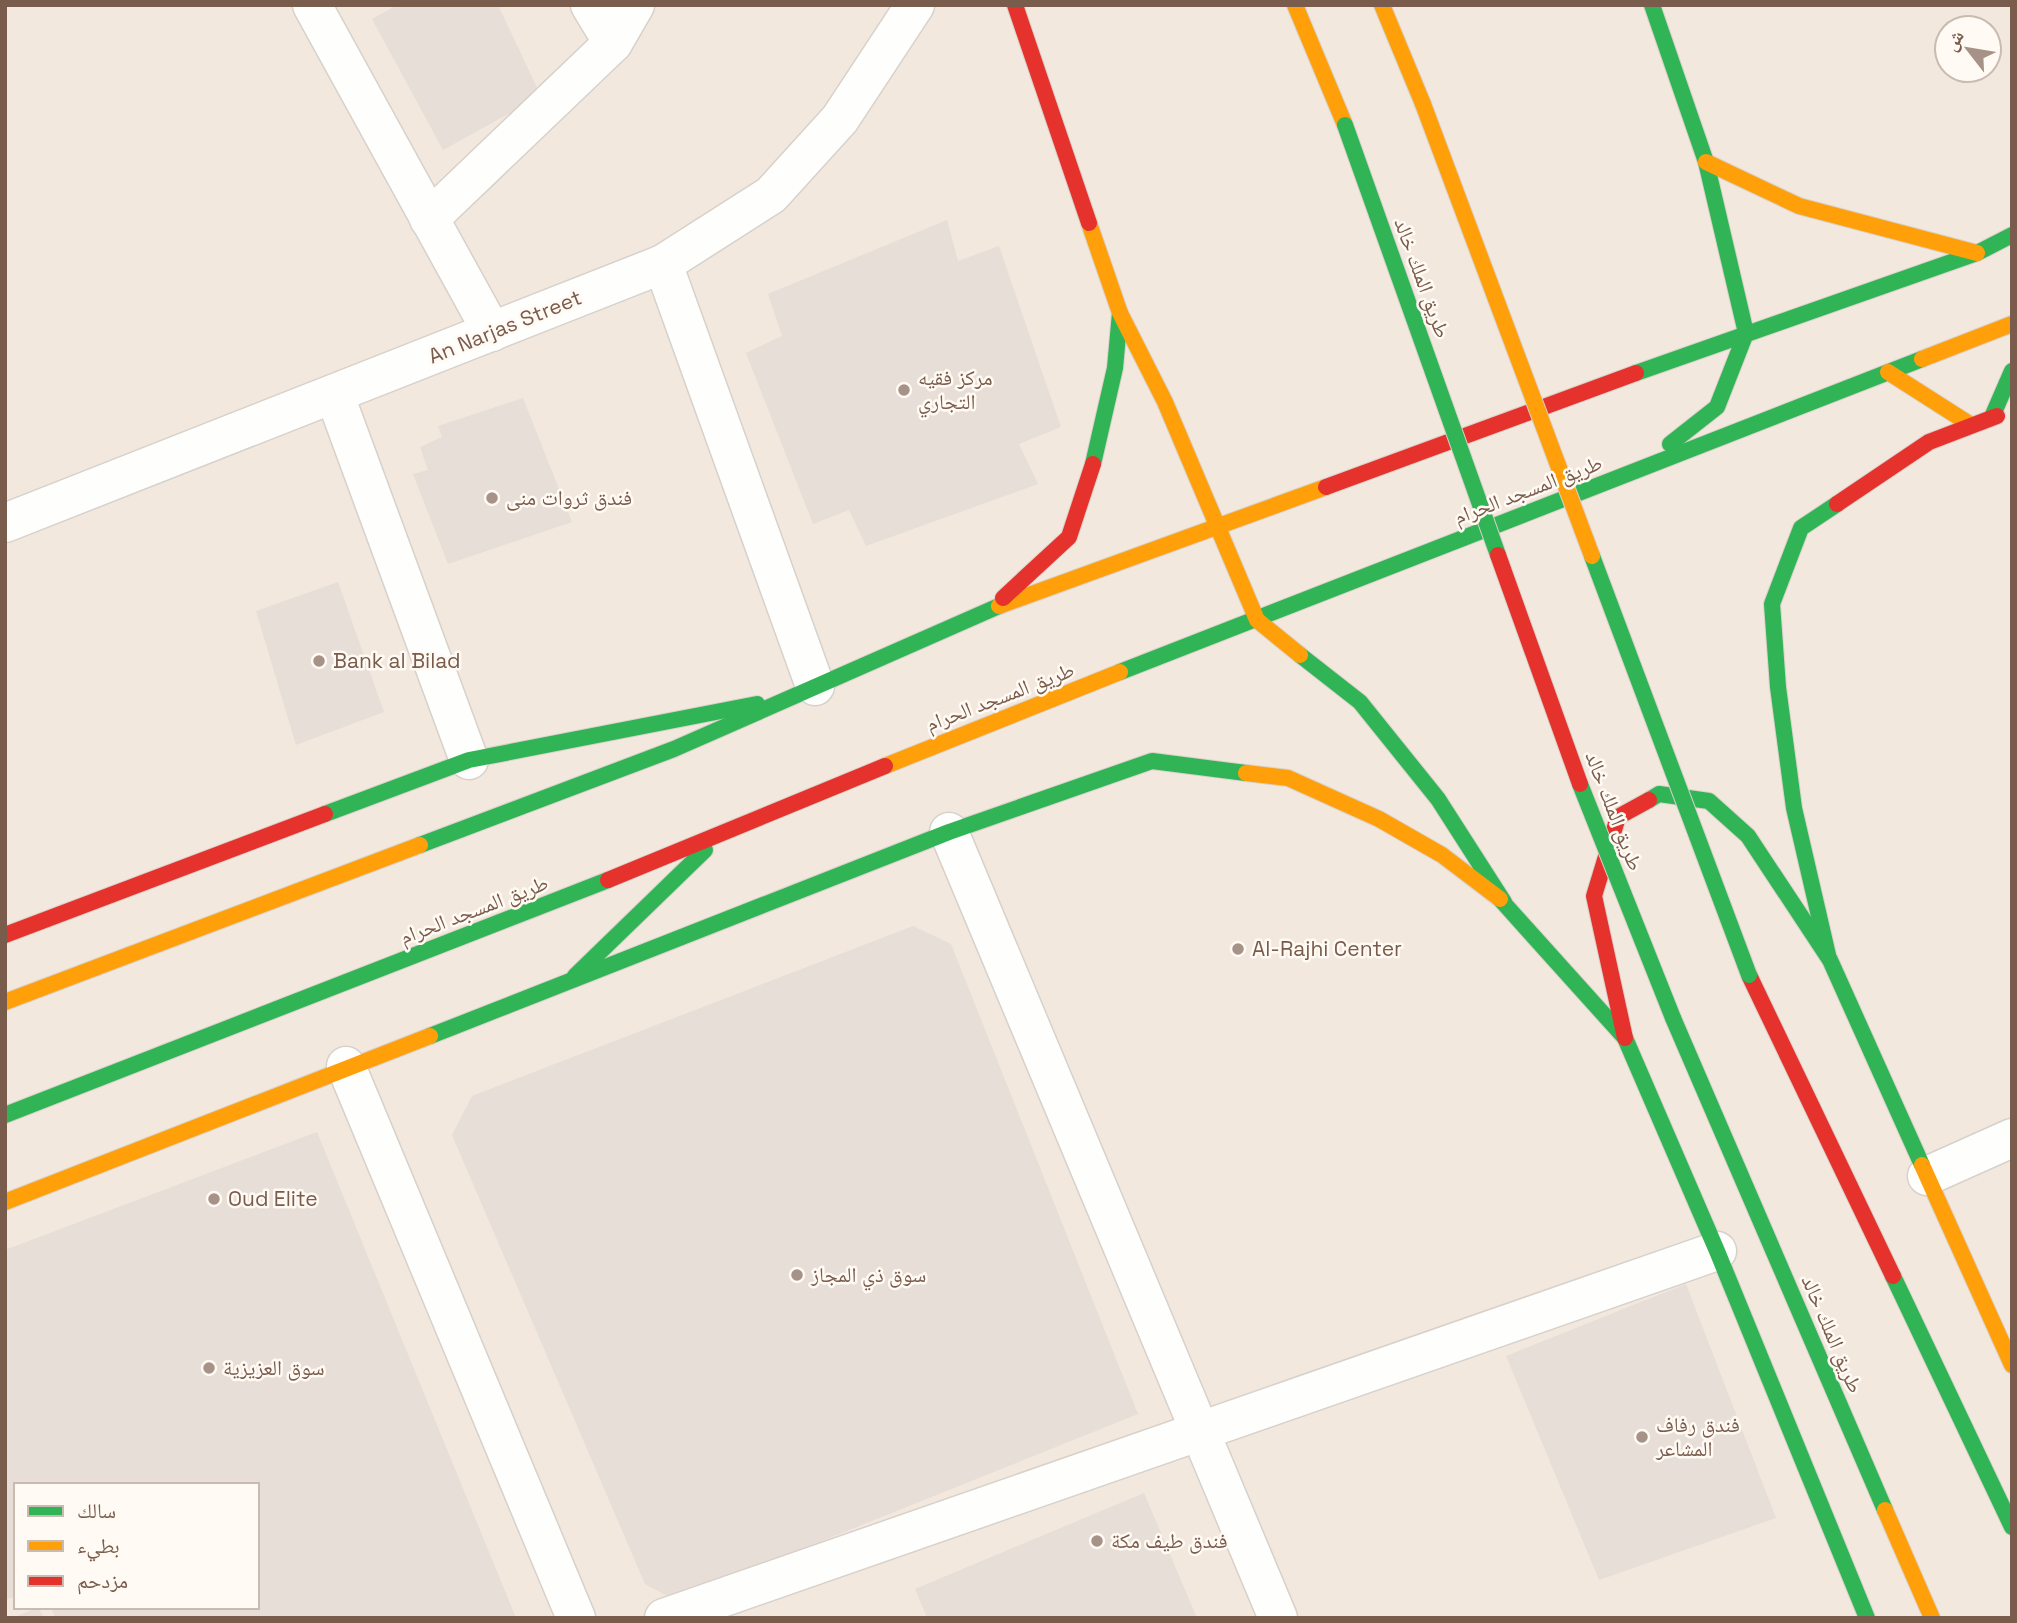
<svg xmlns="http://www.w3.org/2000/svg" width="2017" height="1623" viewBox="0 0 2017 1623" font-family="'Space Grotesk','Noto Naskh Arabic',sans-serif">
	<rect width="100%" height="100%" fill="#f9f5f0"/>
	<path fill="#f2e8de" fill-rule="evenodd" d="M5 5H2012V1618H5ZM1947 28H1989V70H1947ZM16 1485H257V1607H16Z"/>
	<g fill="#e6ded7">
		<path d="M397 5H498L541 96 443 150 372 19Z"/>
		<path d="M947 220 958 261 999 246 1061 427 1019 444 1038 484 866 546 849 510 813 524 746 353 782 336 768 294Z"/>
		<path d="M523 398 572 522 448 564 413 474 428 470 420 447 442 437 438 426Z"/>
		<path d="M338 582 384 712 296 745 256 611Z"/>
		<path d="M913 926 951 944 1138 1414 675 1600 645 1584 452 1135 472 1096Z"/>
		<path d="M317 1132 516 1618H55L51 1607H257V1485H16V1596L5 1600V1250Z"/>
		<path d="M1686 1284 1776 1518 1599 1580 1506 1356Z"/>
		<path d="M1144 1493 1197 1618H927L915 1589Z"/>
		<path d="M38 1607 44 1618H13Z"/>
	</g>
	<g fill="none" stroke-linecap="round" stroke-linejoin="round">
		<g stroke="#d7d1cb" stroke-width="41">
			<g id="street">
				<path d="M312 5 492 332"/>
				<path d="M590 5 613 43"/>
				<path d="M429 219 613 43 635 5"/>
				<path d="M663 264 815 686"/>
				<path d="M335 396 469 760"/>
				<path d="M5 523 663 264 771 195 840 119 915 5"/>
				<path d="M949 832 1278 1618"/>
				<path d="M346 1066 576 1618"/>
				<path d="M1927 1176 2012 1138"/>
				<path d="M664 1618 1717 1251"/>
			</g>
		</g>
		<g stroke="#d9d2cb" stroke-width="18">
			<g id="fast">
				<path d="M1652 5 1706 162 1746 333 1717 407 1670 444"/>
				<path d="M1636 373 1977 253 2012 235"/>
				<path d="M1992 417 2012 371"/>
				<path d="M1093 464 1115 368 1120 313"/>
				<path d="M1300 655 1360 702 1438 799 1504 902"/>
				<path d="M1120 672 1922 359"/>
				<path d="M1649 800 1659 794 1709 801 1748 836 1830 960 1922 1165"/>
				<path d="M325 814 469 760 757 704"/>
				<path d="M420 845 674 749 999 606"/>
				<path d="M1500 899 1625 1038 1717 1251 1867 1618"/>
				<path d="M1828 955 1794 808 1778 687 1772 604 1801 528 1837 504"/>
				<path d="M575 976 705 850"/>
				<path d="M1673 1018 1885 1510"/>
				<path d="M430 1036 949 832 1152 761 1246 773"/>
				<path d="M5 1115 608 880"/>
				<path d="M1893 1276 2012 1527"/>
			</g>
		</g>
		<g stroke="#d9d2cb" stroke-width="18">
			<g id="slow">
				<path d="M1295 5 1345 125"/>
				<path d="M1382 5 1423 104"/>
				<path d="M1706 162 1799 206 1977 253"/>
				<path d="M1089 223 1120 313 1165 402 1257 620 1300 655"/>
				<path d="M1922 359 2012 324"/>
				<path d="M1888 372 1971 425"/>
				<path d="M999 606 1326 487"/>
				<path d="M885 766 1120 672"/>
				<path d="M1246 773 1288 778 1379 819 1442 855 1500 899"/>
				<path d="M5 1002 420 845"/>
				<path d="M1922 1165 2012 1365"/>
				<path d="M5 1202 430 1036"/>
				<path d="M1885 1510 1932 1618"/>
			</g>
		</g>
		<g stroke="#d9d2cb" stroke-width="18">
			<g id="jam">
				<path d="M1015 5 1089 223"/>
				<path d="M1326 487 1636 373"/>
				<path d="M1837 504 1929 442 1997 416"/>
				<path d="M1003 598 1069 537 1093 464"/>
				<path d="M608 880 885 766"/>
				<path d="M5 935 325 814"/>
				<path d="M1749 975 1893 1276"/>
				<path d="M1625 1038 1594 896 1618 817 1649 800"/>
			</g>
		</g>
		<use href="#street" stroke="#fefefd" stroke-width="38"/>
		<use href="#fast" stroke="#30b455" stroke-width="16"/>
		<use href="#slow" stroke="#ff9f0a" stroke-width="16"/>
		<use href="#jam" stroke="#e5322d" stroke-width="16"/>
		<g stroke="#dad1cc" stroke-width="18" stroke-linecap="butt">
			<g id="fast-bridge">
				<path d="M1345 125 1498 555"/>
				<path d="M1592 556 1749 975"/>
				<path d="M1580 784 1673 1018"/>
			</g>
		</g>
		<g stroke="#dad1cc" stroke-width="18" stroke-linecap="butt">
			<path id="slow-bridge" d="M1423 104 1592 556"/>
		</g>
		<g stroke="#dad1cc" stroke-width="18" stroke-linecap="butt">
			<path id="jam-bridge" d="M1498 555 1580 784"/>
		</g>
		<use href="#fast-bridge" stroke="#30b455" stroke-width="16"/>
		<use href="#slow-bridge" stroke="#ff9f0a" stroke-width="16"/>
		<use href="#jam-bridge" stroke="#e5322d" stroke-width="16"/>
	</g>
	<g fill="#a69286" stroke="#fffaf3" stroke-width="2.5">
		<circle cx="904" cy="390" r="7"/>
		<circle cx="492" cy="498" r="7"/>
		<circle cx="319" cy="661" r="7"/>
		<circle cx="1238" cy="949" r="7"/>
		<circle cx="214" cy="1199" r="7"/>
		<circle cx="797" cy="1275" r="7"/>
		<circle cx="209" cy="1368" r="7"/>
		<circle cx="1642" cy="1437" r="7"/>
		<circle cx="1097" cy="1541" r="7"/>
	</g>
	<g text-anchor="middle" stroke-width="5" stroke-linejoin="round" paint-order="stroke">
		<g font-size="21" fill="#7a5c4d" stroke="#fffaf3">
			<text transform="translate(1422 278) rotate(70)" y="7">طريق الملك خالد</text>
			<text transform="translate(505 327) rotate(-22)" y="7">An Narjas Street</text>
			<text transform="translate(1528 490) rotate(-21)" y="7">طريق المسجد الحرام</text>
			<text transform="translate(1000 697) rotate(-21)" y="7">طريق المسجد الحرام</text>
			<text transform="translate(1614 811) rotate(69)" y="7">طريق الملك خالد</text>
			<text transform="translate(474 910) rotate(-21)" y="7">طريق المسجد الحرام</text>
			<text transform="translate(1832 1334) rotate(67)" y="7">طريق الملك خالد</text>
		</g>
		<g font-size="21" fill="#7a5c4d" stroke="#fffaf3" text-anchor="start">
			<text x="918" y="385">مركز فقيه<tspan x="918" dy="24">التجاري</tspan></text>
			<text x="506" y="505">فندق ثروات منى</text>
			<text x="333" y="668">Bank al Bilad</text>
			<text x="1252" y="956">Al-Rajhi Center</text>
			<text x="228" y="1206">Oud Elite</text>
			<text x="811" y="1282">سوق ذي المجاز</text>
			<text x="223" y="1375">سوق العزيزية</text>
			<text x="1656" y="1432">فندق رفاف<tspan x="1656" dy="24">المشاعر</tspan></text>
			<text x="1111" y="1548">فندق طيف مكة</text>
		</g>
	</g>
	<rect width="2017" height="1623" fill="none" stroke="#7a5c4d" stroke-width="14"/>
	<rect x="14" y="1483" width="245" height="126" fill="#fffaf3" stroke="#cabbb1" stroke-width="2"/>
	<rect x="28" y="1506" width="35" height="10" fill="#30b455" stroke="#cabbb1" stroke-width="2"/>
	<text x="77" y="1518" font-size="21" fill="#7a5c4d">سالك</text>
	<rect x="28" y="1541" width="35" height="10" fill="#ff9f0a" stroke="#cabbb1" stroke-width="2"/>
	<text x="77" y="1553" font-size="21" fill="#7a5c4d">بطيء</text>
	<rect x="28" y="1576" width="35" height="10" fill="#e5322d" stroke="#cabbb1" stroke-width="2"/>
	<text x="77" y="1588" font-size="21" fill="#7a5c4d">مزدحم</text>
	<g transform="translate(1968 49) rotate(301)"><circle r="33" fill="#fffaf3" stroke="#cabbb1" stroke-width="2"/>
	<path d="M0-5L12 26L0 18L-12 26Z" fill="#a69286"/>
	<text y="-10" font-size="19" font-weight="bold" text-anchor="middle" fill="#7a5c4d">ش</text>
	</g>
</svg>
